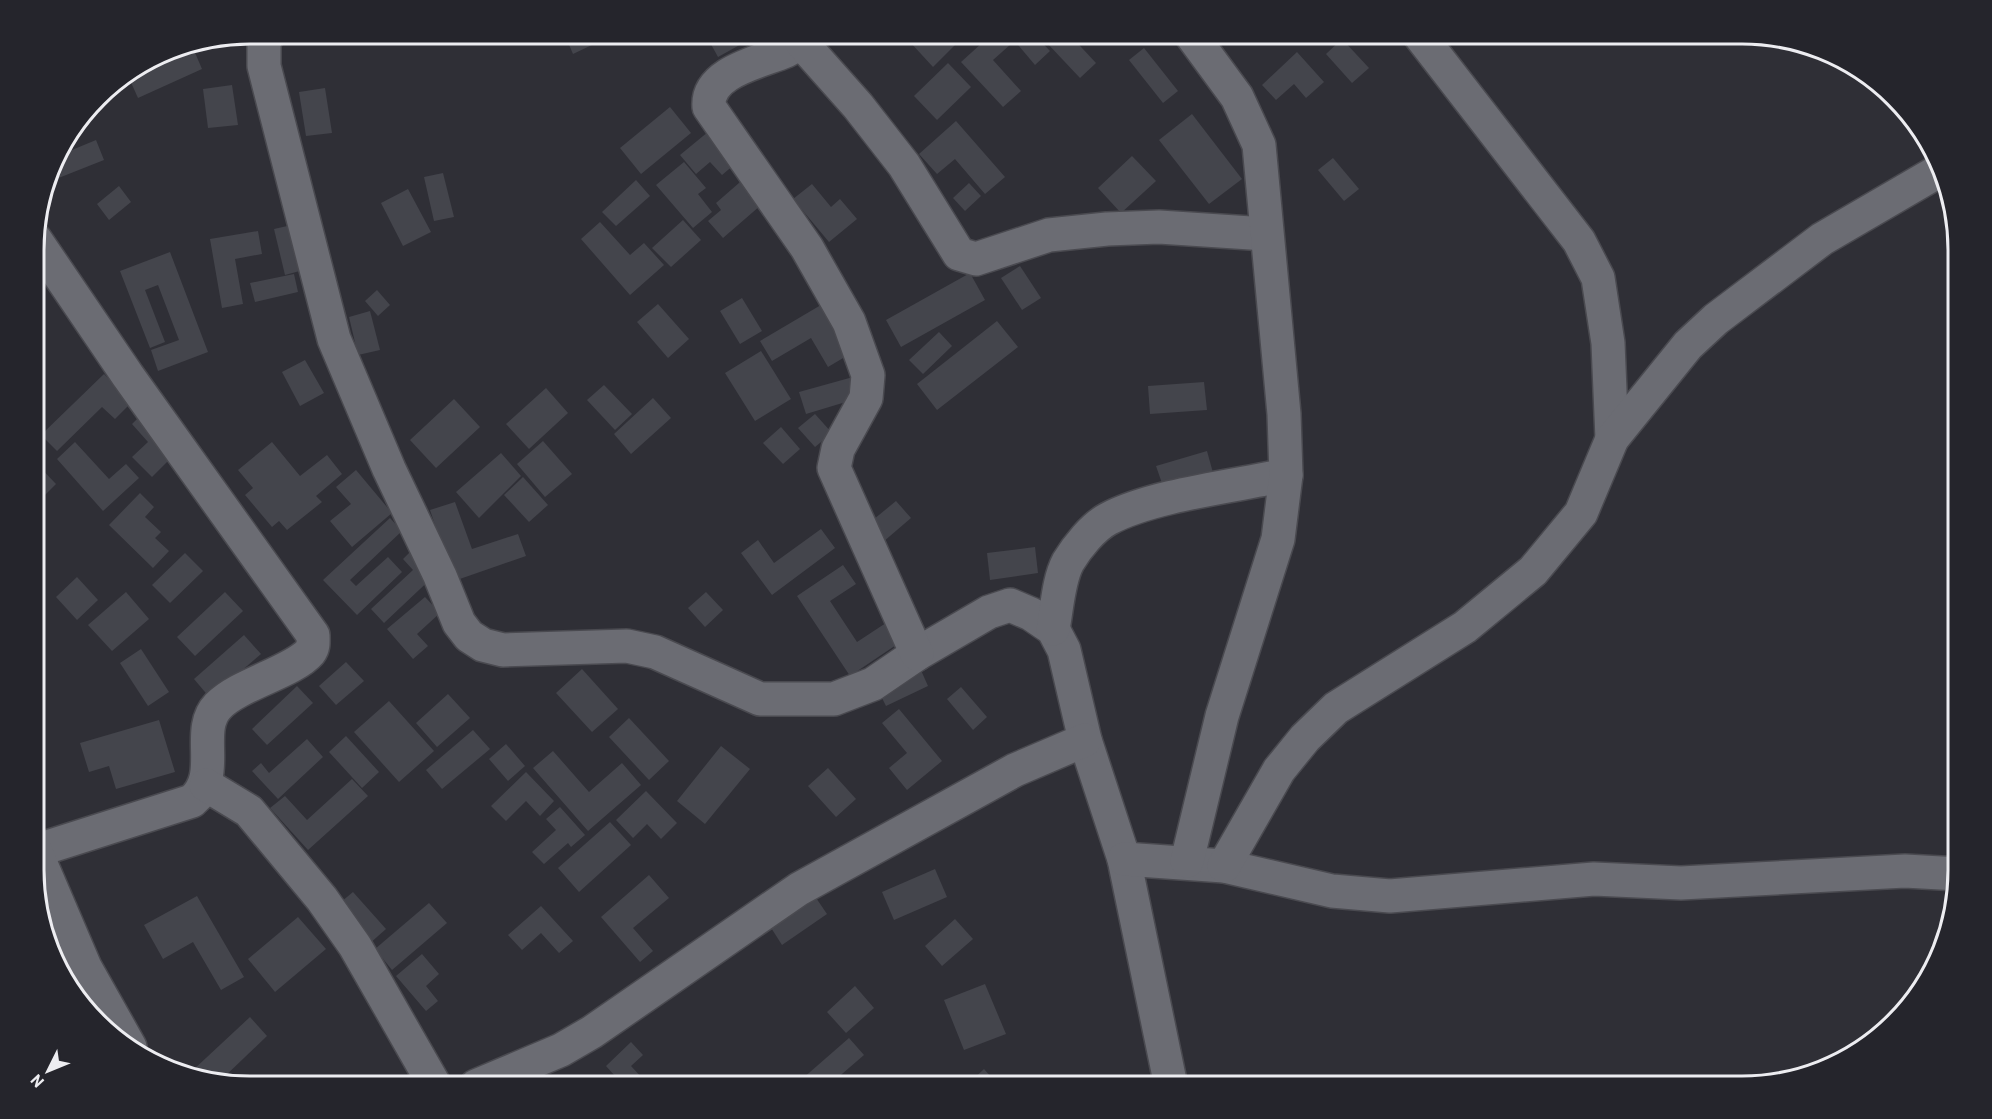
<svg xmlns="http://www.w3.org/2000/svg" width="1992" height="1119" viewBox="0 0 1992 1119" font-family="Barlow,sans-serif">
	<rect width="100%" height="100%" fill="#2f2f36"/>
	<g fill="#44454c">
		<path d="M564 33H617L573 54Z"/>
		<path d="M714 33H752L754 37 718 57 707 37Z"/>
		<path d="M919 33H947L957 43 933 67 910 42Z"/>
		<path d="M993 33H1001L1011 44 993 60 1021 91 1003 107 961 62Z"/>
		<path d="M1008 33H1033L1050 51 1035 65Z"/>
		<path d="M1057 33H1068L1096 63 1080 78 1047 43Z"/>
		<path d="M1342 39 1369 68 1352 83 1326 54Z"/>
		<path d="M193 48 202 69 138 98 129 78Z"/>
		<path d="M1144 48 1178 91 1163 103 1129 60Z"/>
		<path d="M1297 52 1324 82 1306 98 1294 84 1276 100 1262 85Z"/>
		<path d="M948 63 971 87 937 120 914 96Z"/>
		<path d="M232 85 238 125 208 128 203 89Z"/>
		<path d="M325 88 332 133 306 136 299 92Z"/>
		<path d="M670 107 691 133 641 174 620 148Z"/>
		<path d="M1192 114 1242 179 1209 204 1159 140Z"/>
		<path d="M956 121 1005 177 985 194 955 159 937 174 919 154Z"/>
		<path d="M714 127 741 159 722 175 710 162 696 174 680 155Z"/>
		<path d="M96 140 104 160 56 179 51 167 55 157Z"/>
		<path d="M1132 156 1156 181 1121 213 1098 188Z"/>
		<path d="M1333 158 1359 189 1344 201 1318 170Z"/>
		<path d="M684 162 706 188 698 194 712 212 693 228 656 185Z"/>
		<path d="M443 173 454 217 434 221 424 177Z"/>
		<path d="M747 176 767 200 723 238 708 221 721 210 716 203Z"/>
		<path d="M636 180 650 196 616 226 602 212Z"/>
		<path d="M969 183 981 196 965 211 953 198Z"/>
		<path d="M812 184 831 207 840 199 857 219 829 242 793 199Z"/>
		<path d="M119 186 131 202 109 220 97 204Z"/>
		<path d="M408 189 431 232 403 246 381 203Z"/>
		<path d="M683 220 701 240 671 267 652 248Z"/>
		<path d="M600 222 630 255 644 243 664 265 630 295 581 239Z"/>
		<path d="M296 224 307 269 285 275 274 229Z"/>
		<path d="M258 231 262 254 235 259 243 304 222 308 210 239Z"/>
		<path d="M170 252 208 352 158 371 151 350 179 340 158 285 145 290 165 342 150 348 120 271Z"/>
		<path d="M1020 266 1041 298 1022 310 1001 278Z"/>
		<path d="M970 273 985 300 901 347 886 320Z"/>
		<path d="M294 274 298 292 255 302 250 283Z"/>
		<path d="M377 290 390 305 378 316 365 301Z"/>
		<path d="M742 298 762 331 740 344 720 311Z"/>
		<path d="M826 302 855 351 828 367 811 338 772 361 760 341Z"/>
		<path d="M658 304 689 339 668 358 637 322Z"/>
		<path d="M370 311 380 350 358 355 349 317Z"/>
		<path d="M997 321 1018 347 937 410 917 384Z"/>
		<path d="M939 332 952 346 923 374 909 360Z"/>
		<path d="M761 351 791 399 755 421 725 373Z"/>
		<path d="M305 360 324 393 300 406 282 372Z"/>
		<path d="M104 374 132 402 115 419 102 407 57 451 41 435Z"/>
		<path d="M853 377 859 398 806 414 799 392Z"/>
		<path d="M1204 382 1207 410 1150 414 1148 386Z"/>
		<path d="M604 385 632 414 615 430 587 400Z"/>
		<path d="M546 388 568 413 529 449 506 424Z"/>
		<path d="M653 398 671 418 631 454 614 434Z"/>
		<path d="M454 399 480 427 436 468 410 440Z"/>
		<path d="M147 409 183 446 152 477 132 457 148 442 132 424Z"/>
		<path d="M815 414 832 433 815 447 798 428Z"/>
		<path d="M781 427 800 449 783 464 763 443Z"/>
		<path d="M543 441 572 474 545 497 517 464Z"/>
		<path d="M75 442 109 479 126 464 139 478 103 511 57 459Z"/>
		<path d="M272 442 300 476 327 455 342 474 316 496 322 502 287 530 279 521 272 527 245 495 253 488 238 470Z"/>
		<path d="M1207 451 1215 480 1166 495 1156 466Z"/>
		<path d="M501 453 521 476 479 518 456 492Z"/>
		<path d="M35 462 56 484 35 505Z"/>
		<path d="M356 470 392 513 352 547 330 521 351 504 336 487Z"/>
		<path d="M523 477 548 505 529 522 504 495Z"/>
		<path d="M140 493 154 507 145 517 161 532 155 538 169 551 153 568 109 525Z"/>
		<path d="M896 501 911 518 883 542 868 524Z"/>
		<path d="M455 502 472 549 518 534 526 556 454 581 430 510Z"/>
		<path d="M390 518 402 531 350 580 356 586 388 557 402 572 357 615 323 580Z"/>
		<path d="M821 529 835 548 772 595 741 553 758 540 774 563Z"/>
		<path d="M1035 547 1038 573 990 580 987 553Z"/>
		<path d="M413 549 437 573 384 623 371 609 413 570 403 559Z"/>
		<path d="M185 553 203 571 170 603 152 585Z"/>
		<path d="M843 565 856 584 830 601 857 642 892 619 905 639 850 676 797 596Z"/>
		<path d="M77 577 98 600 77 620 56 597Z"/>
		<path d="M126 592 149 619 112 651 88 625Z"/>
		<path d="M225 592 243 611 195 656 177 637Z"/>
		<path d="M706 592 723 610 705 627 688 608Z"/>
		<path d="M425 597 440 613 417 634 428 646 413 659 387 629Z"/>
		<path d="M244 635 261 654 210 698 194 679Z"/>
		<path d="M141 649 169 692 148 706 120 663Z"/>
		<path d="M346 662 364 681 336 705 319 686Z"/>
		<path d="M920 668 928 686 886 706 877 688Z"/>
		<path d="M582 669 618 709 592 732 556 693Z"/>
		<path d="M297 686 313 703 267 745 252 729Z"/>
		<path d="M961 687 987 717 973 730 947 699Z"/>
		<path d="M448 694 470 718 437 747 416 723Z"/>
		<path d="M389 701 434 751 399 782 354 732Z"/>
		<path d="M899 709 942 761 907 790 889 768 907 753 882 723Z"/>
		<path d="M629 718 669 761 649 780 609 737Z"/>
		<path d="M159 720 175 772 116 789 109 766 89 772 80 743Z"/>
		<path d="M473 730 490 749 442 789 426 770Z"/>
		<path d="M346 736 379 772 362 788 329 752Z"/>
		<path d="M307 739 323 757 278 799 252 771 261 763 269 773Z"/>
		<path d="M506 744 525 766 508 781 489 759Z"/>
		<path d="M721 746 750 769 705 824 677 801Z"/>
		<path d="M553 751 589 792 622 763 641 785 588 831 533 768Z"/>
		<path d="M828 768 856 799 836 817 808 786Z"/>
		<path d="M526 772 554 801 540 816 526 801 506 821 491 806Z"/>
		<path d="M352 779 368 796 308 850 270 808 285 796 307 820Z"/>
		<path d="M646 791 677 823 661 839 647 824 633 838 616 820Z"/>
		<path d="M560 807 585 835 571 847 568 843 544 864 532 852 556 830 546 819Z"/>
		<path d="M610 822 631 845 579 892 558 868Z"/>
		<path d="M935 869 947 897 894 920 882 892Z"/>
		<path d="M649 875 669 898 633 928 653 951 640 962 601 917Z"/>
		<path d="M353 892 386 929 369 944 335 907Z"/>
		<path d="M812 892 827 914 782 945 768 923Z"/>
		<path d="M197 896 244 977 221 990 193 942 163 959 144 925Z"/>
		<path d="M429 903 447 923 392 970 375 949Z"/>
		<path d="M541 906 573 941 559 953 541 933 522 950 508 935Z"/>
		<path d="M298 917 326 949 275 992 248 959Z"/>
		<path d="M955 919 973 939 942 966 925 946Z"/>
		<path d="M422 954 439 974 426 986 438 1001 426 1011 396 976Z"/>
		<path d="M985 984 1006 1034 964 1050 944 1000Z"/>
		<path d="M855 986 874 1008 846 1033 827 1012Z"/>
		<path d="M250 1017 267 1036 222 1079 192 1071Z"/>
		<path d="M849 1038 864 1055 828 1086H794Z"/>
		<path d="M631 1042 643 1055 631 1066 643 1079 636 1086H624L606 1066Z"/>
		<path d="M984 1069 999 1086H966Z"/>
	</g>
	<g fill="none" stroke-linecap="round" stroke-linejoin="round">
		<g stroke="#4a4a50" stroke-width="36">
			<g id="minor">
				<path d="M269 33 264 42V66L334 339 389 469 440 576 459 623 469 636 483 645 503 650 627 646 655 652 760 699H834L873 684 917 654 989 612 1010 605 1031 614 1053 629 1064 650 1085 740 1124 859 1171 1086"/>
				<path d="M814 33C805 40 796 46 786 51 760 62 706 72 709 107L807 248 849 322 868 375 866 398 838 449 834 468 917 654"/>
				<path d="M1418 33 1579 241 1598 278 1608 343 1612 439"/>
				<path d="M802 43 858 106 904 165 959 254 976 259 1049 235 1107 229 1159 227 1266 234"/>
				<path d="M35 239 128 376 313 635C313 641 314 647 310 652 293 672 239 684 218 706 194 731 223 775 192 801L35 851"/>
				<path d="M1053 629C1057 609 1058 581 1068 562 1077 547 1093 527 1108 519 1153 495 1235 486 1286 475"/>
				<path d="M206 785 249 811 322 899 355 946 435 1086"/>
				<path d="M35 850 85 967 130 1047"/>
				<path d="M1124 859 1224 866 1332 891 1390 896 1594 879 1681 883 1905 871 1959 874"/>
				<path d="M1187 861 1222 716 1278 539 1286 475 1284 414 1259 145 1237 97 1190 33"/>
				<path d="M1224 866 1279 770 1305 738 1336 708 1465 627 1533 571 1581 513 1612 439 1688 345 1716 319 1822 239 1937 172"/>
				<path d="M476 1086 561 1050 592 1032 799 889 1015 770 1085 740"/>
			</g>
		</g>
		<use href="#minor" stroke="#6b6c73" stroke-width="33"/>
	</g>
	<path d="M0 0H1992V1119H0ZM250 44H1742A206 206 0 0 1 1948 250V870A206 206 0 0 1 1742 1076H250A206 206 0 0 1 44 870V250A206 206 0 0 1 250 44Z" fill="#25252c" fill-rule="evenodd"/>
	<path fill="none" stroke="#ededf1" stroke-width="3" d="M250 44H1742A206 206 0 0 1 1948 250V870A206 206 0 0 1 1742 1076H250A206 206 0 0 1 44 870V250A206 206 0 0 1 250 44Z"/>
	<g transform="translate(48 1071) rotate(227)" stroke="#25252c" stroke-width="4.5" paint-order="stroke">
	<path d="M0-4.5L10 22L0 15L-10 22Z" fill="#ededf1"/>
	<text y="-9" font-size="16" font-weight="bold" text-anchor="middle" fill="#ededf1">N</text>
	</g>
</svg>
